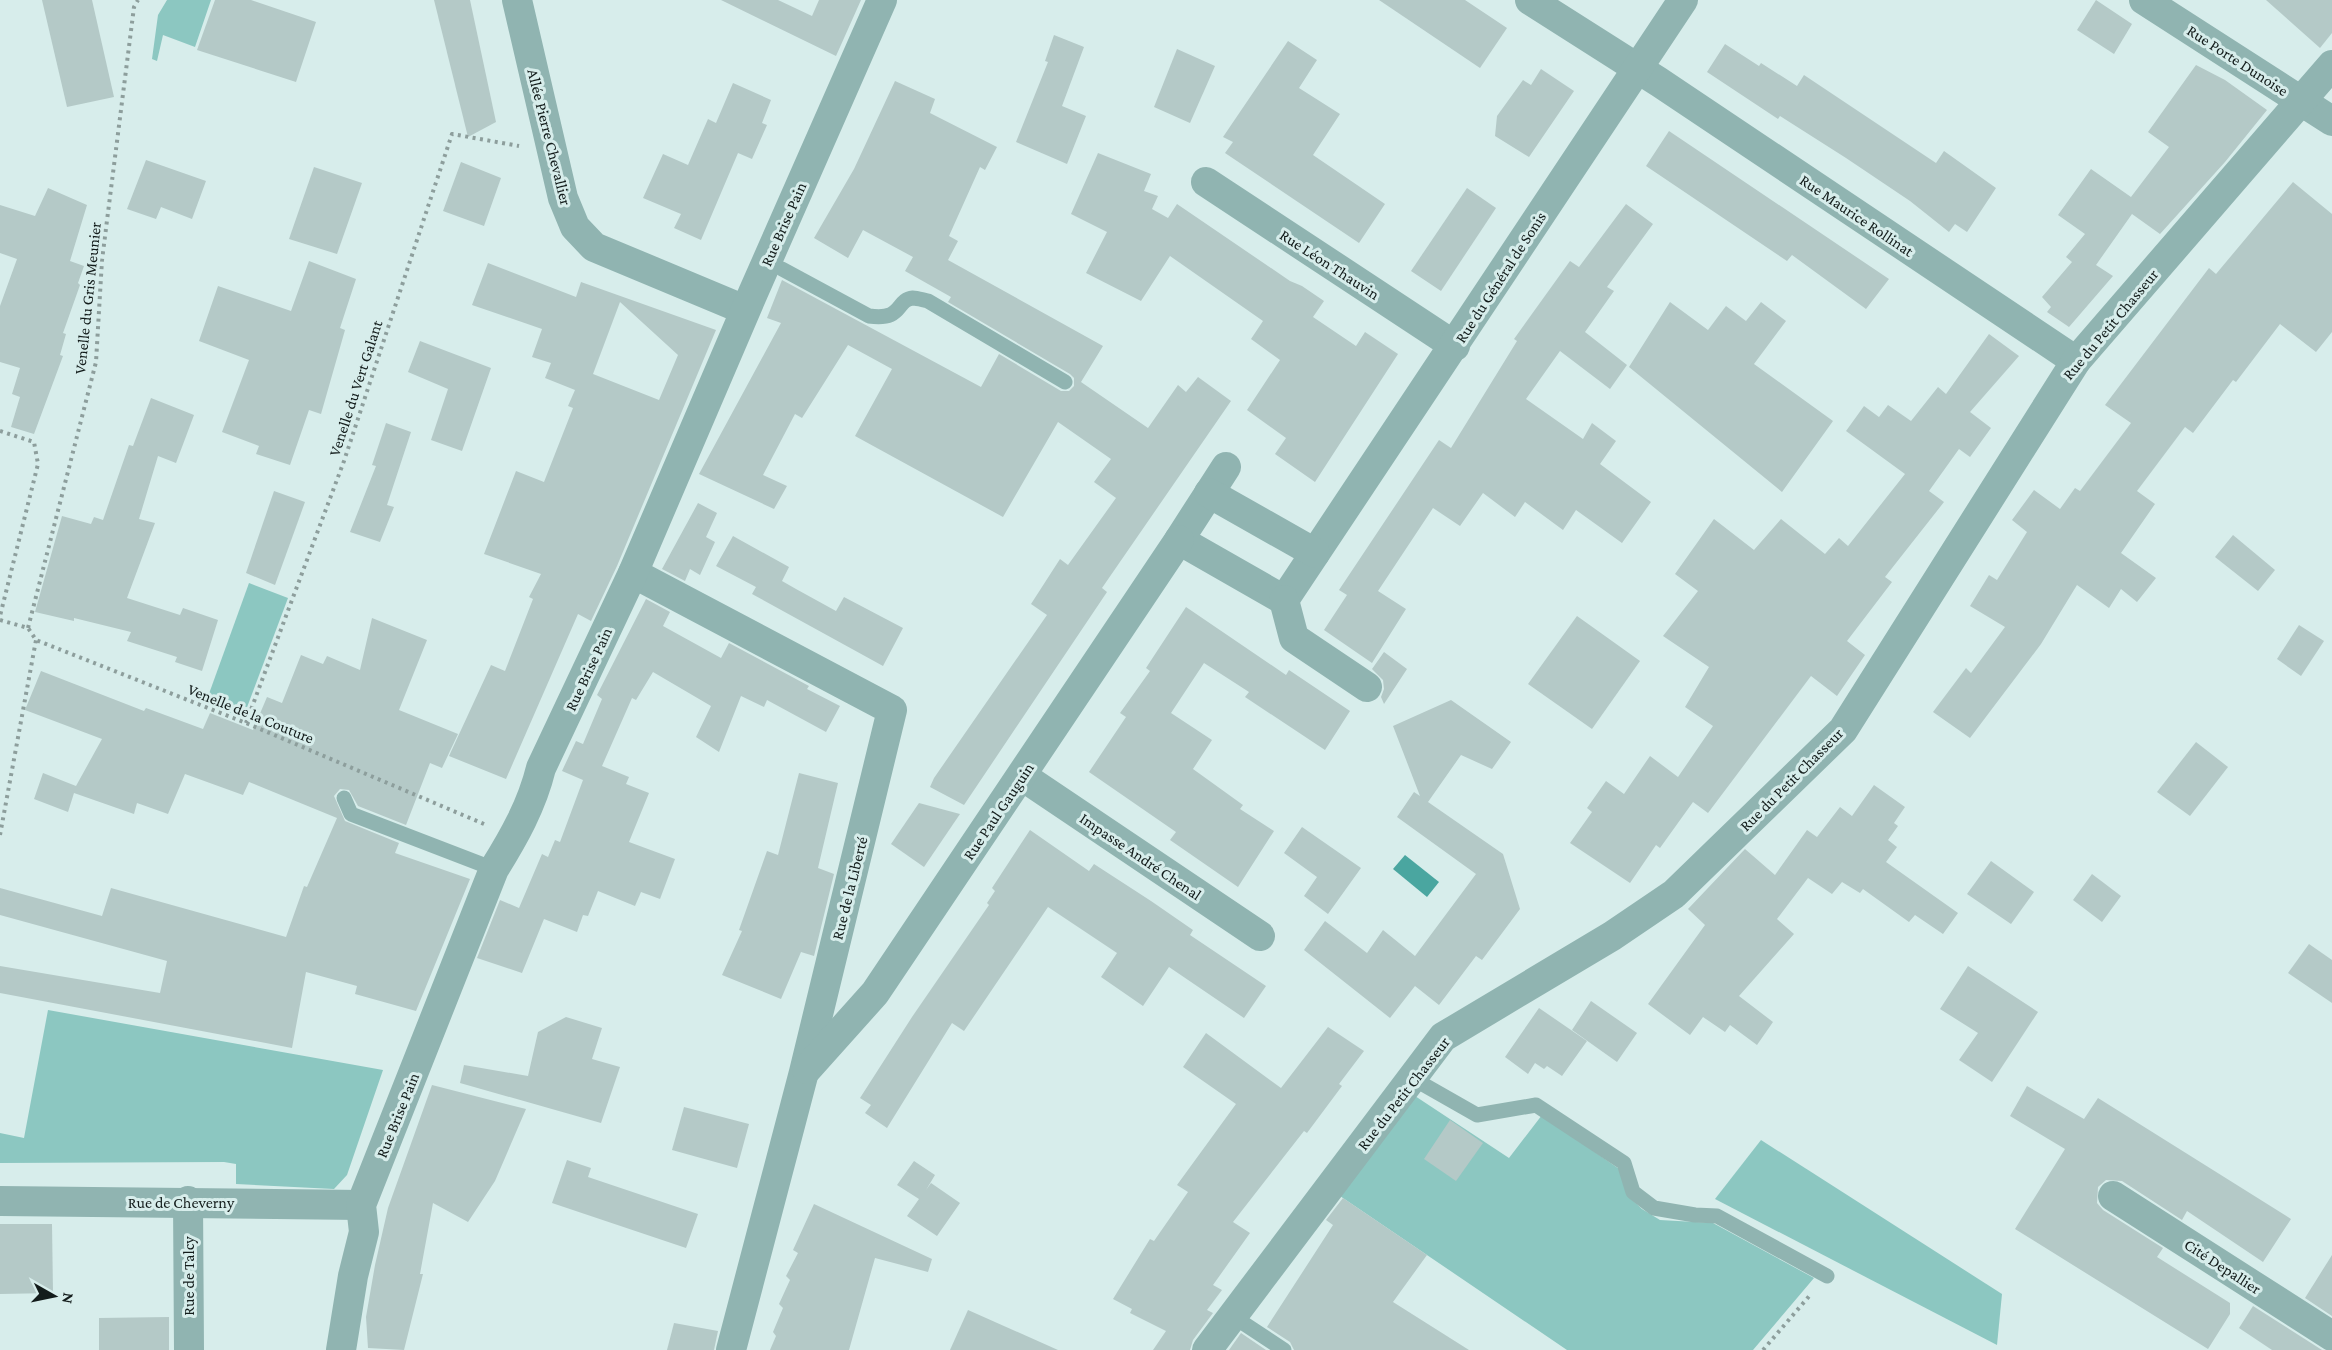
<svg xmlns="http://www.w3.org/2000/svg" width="2332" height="1350" viewBox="0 0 2332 1350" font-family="'Crimson Pro',serif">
	<rect width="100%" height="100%" fill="#d7edeb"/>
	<g fill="#8cc7c1">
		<path d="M167 0H211L195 47 163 35 157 61 152 59 158 15Z"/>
		<path d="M249 583 288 598 243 718 206 702Z"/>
		<path d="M48 1010 383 1070 347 1175 334 1189 236 1184V1164L224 1162 0 1163V1133L24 1138Z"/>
		<path d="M1415 1096 1509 1158 1542 1115 1622 1171 1627 1195 1642 1209 1660 1220 1713 1223 1814 1278 1753 1350H1567L1340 1196Z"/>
		<path d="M1761 1140 2002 1294 1997 1345 1715 1199Z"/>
	</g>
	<path fill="#4aa6a0" d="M1405 855 1439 882 1427 897 1393 869Z"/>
	<g fill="#b4c9c7" fill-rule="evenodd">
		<path d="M42 0H92L114 97 67 107Z"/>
		<path d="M215 0H251L316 22 296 82 197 50Z"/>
		<path d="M434 0H470L496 122 468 137Z"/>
		<path d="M721 0H778L812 16 819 0H861L836 56Z"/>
		<path d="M1379 0H1465L1507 28 1480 68Z"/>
		<path d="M2096 0 2132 24 2114 54 2077 30Z"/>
		<path d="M2266 0H2332V33L2320 48Z"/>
		<path d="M1054 35 1084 47 1062 106 1086 116 1067 164 1016 142 1048 62 1045 61Z"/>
		<path d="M1288 41 1317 60 1299 88 1340 114 1313 155 1385 204 1359 243 1225 153 1233 142 1223 137Z"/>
		<path d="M1725 44 1759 66 1761 63 1797 86 1804 75 1936 163 1944 151 1996 188 1967 232 1955 224 1949 232 1910 201 1846 158 1780 116 1778 119 1707 72Z"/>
		<path d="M1177 49 1215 66 1190 123 1154 107Z"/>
		<path d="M2196 65 2225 80 2267 110 2225 162 2160 234 2132 214 2096 265 2113 276 2069 327 2047 312 2051 307 2042 297 2072 262 2066 257 2085 234 2058 215 2091 169 2131 197 2169 147 2148 132Z"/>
		<path d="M1541 69 1574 91 1529 157 1495 136 1497 116 1523 80 1531 85Z"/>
		<path d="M895 81 935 99 930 113 997 147 985 170 980 167 949 236 958 241 948 260 1103 346 1081 382 1148 428 1178 385 1186 392 1198 377 1231 401 1102 588 1107 592 964 805 930 787 934 778 1047 615 1031 604 1060 559 1068 565 1116 498 1094 482 1111 459 1058 422 1003 517 855 436 892 369 848 345 802 418 795 414 763 475 787 486 774 509 699 474 781 323 767 318 782 280 981 387 999 354 1061 391H1069L1074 386V378L1070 374 948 302 951 297 905 271 913 257 863 230 848 258 814 238 854 169Z"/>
		<path d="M733 83 771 100 762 123 767 125 752 159 738 153 701 240 674 228 681 214 643 198 663 154 688 165 708 119 716 123Z"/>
		<path d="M1669 131 1889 279 1866 309 1792 255 1787 261 1646 166Z"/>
		<path d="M1098 153 1151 174 1144 191 1158 196 1152 209 1168 218 1177 204 1290 281 1302 286 1324 301 1313 317 1356 346 1365 332 1398 354 1315 482 1275 454 1286 438 1247 410 1280 360 1251 339 1263 321 1170 256 1141 301 1086 273 1107 232 1071 214Z"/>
		<path d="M146 160 206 181 192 219 161 207 156 219 127 209Z"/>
		<path d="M461 162 501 178 484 226 443 211Z"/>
		<path d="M314 167 362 183 337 254 289 239Z"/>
		<path d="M2293 182 2332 214V332L2316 352 2280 324 2236 382 2233 380 2193 433 2185 427 2137 491 2155 504 2121 553 2156 578 2137 602 2121 589 2109 608 2077 585 2041 644 1970 738 1933 712 1966 668 1971 673 2005 627 1970 606 1989 575 1997 580 2027 532 2012 520 2034 490 2060 509 2075 488 2080 491 2131 423 2105 405 2209 268 2216 274Z"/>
		<path d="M48 188 87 205 70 261 84 266 78 283 80 285 63 333 66 334 60 355 63 356 34 434 11 427 20 397 12 394 20 368 0 362V306L17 259 0 253V205L35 216Z"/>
		<path d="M1467 188 1496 208 1441 291 1411 271Z"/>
		<path d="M1626 204 1653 224 1607 287 1614 291 1585 332 1627 365 1610 389 1560 351 1526 399 1583 439 1592 423 1616 441 1600 464 1651 502 1622 543 1576 510 1563 530 1525 502 1515 517 1483 493 1460 526 1433 508 1378 591 1406 609 1372 663 1324 630 1347 595 1339 590 1439 440 1451 448 1517 341 1514 339 1570 261 1579 267Z"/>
		<path d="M309 261 356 279 340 328 345 330 321 414 309 410 290 465 256 454 259 446 222 432 249 360 199 341 218 286 291 311Z"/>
		<path d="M488 263 576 297 581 282 716 330 617 566 591 621 578 614 506 779 449 756 491 665 505 671 533 599 529 597 541 574 484 554 516 471 544 482 573 408 568 406 575 390 545 378 551 363 532 357 542 329 472 305ZM620 302 678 355 659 400 593 374Z"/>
		<path d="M1670 302 1708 330 1726 306 1746 321 1761 302 1786 321 1754 364 1833 421 1782 492 1629 367Z"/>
		<path d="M1989 334 2019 356 1970 412 1991 428 1970 457 1959 449 1929 491 1944 502 1885 577 1892 582 1847 641 1865 655 1837 696 1811 676 1708 813 1693 802 1660 848 1656 845 1630 883 1570 843 1592 812 1587 808 1606 781 1624 794 1650 756 1678 777 1713 726 1685 707 1709 667 1663 636 1698 591 1675 574 1714 519 1754 550 1781 519 1825 554 1839 538 1848 546 1905 474 1846 431 1864 406 1879 417 1888 405 1911 421 1938 387 1946 394Z"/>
		<path d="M420 341 491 368 462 451 431 440 448 389 408 372Z"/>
		<path d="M151 398 194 415 176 463 158 456 139 519 155 523 127 598 180 615 183 608 218 620 202 671 175 662 177 657 127 641 131 632 74 618V621L35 612 62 516 91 524 94 517 103 520 129 445 133 446Z"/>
		<path d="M386 423 411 432 387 505 394 507 380 542 350 532 376 466 372 465Z"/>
		<path d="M274 491 305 502 275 585 246 573Z"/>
		<path d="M698 503 717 513 706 537 715 542 700 575 690 569 685 581 662 569Z"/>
		<path d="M2233 535 2275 570 2258 591 2215 557Z"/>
		<path d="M733 536 789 567 782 581 796 589 836 611 844 597 903 628 883 666 752 594 756 587 716 566Z"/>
		<path d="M646 599 670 612 663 626 721 658 729 643 809 686 807 689 840 706 826 732 767 700 764 707 741 696 719 752 696 737 711 706 653 672 636 700 632 698 602 766 629 777 626 784 649 793 629 842 675 859 660 899 641 892 635 906 598 891 588 916 583 915 577 932 544 919 522 973 477 958 500 900 519 908 542 854 548 857 555 840 560 842 583 780 562 771 576 741 583 744 602 699 597 695Z"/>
		<path d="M1186 607 1286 675 1289 670 1350 711 1325 750 1245 697 1249 692 1204 663 1171 713 1212 740 1193 769 1243 805 1240 809 1274 831 1238 887 1170 840 1176 832 1089 772 1126 717 1120 713 1150 671 1146 668Z"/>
		<path d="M1577 616 1640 661 1592 729 1528 684Z"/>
		<path d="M372 618 427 640 399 710 458 734 442 768 430 763 406 825 358 806 349 790 340 789 334 796 345 821 399 843 395 853 470 879 416 1011 355 994 357 986 306 972 292 1048 0 993V966L160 993 167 961 0 915V888L102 916 111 888 286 937 304 886 307 887 337 818 249 782 243 795 185 774 168 814 137 803 134 814 74 793 68 812 34 799 43 773 76 786 102 739 25 710 41 671 144 711 146 708 203 729 210 713 253 730 267 697 282 703 301 655 323 664 327 656 360 670Z"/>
		<path d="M2299 625 2324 641 2301 676 2277 659Z"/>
		<path d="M1384 652 1407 669 1384 704 1381 697 1384 689 1383 680 1372 669Z"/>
		<path d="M1451 700 1511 742 1492 769 1461 755 1428 802 1503 854 1520 909 1482 960 1476 956 1439 1005 1415 986 1390 1018 1304 950 1325 921 1367 953 1383 930 1415 956 1476 874 1397 817 1414 792 1420 796 1393 726Z"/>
		<path d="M2196 742 2228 767 2190 816 2157 792Z"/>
		<path d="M799 773 838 783 818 868 834 874 814 956 801 952 781 999 722 975 742 931 739 930 767 851 778 855Z"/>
		<path d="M1874 785 1905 807 1894 823 1898 826 1888 840 1897 847 1886 862 1958 913 1943 934 1915 915 1909 922 1863 889 1860 893 1842 882 1832 894 1808 878 1777 919 1794 934 1739 996 1773 1022 1757 1045 1730 1025 1725 1032 1703 1017 1690 1035 1648 1004 1705 925 1688 909 1745 849 1775 875 1807 830 1817 837 1840 807 1852 816Z"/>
		<path d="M919 803 960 814 924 867 891 844Z"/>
		<path d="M1302 827 1361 868 1328 914 1304 896 1317 877 1284 853Z"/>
		<path d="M1030 830 1089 871 1094 864 1151 901 1193 930 1190 935 1266 986 1244 1018 1169 967 1143 1006 1101 977 1117 953 1048 907 964 1031 952 1023 887 1128 865 1113 871 1105 860 1098 912 1017 989 905 987 903 995 891 992 888Z"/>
		<path d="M1991 861 2034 892 2011 924 1967 894Z"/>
		<path d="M2092 874 2121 896 2102 922 2073 900Z"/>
		<path d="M2309 944 2332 960V1003L2288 973Z"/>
		<path d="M1968 966 2038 1012 1992 1082 1959 1060 1978 1033 1940 1009Z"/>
		<path d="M1591 1001 1637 1033 1617 1062 1572 1030Z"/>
		<path d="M1539 1008 1587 1041 1562 1076 1547 1066 1544 1069 1535 1063 1528 1074 1505 1057Z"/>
		<path d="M566 1017 602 1028 592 1059 620 1067 601 1123 460 1083 464 1065 528 1076 538 1032Z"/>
		<path d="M1328 1027 1364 1051 1339 1084 1342 1086 1307 1133 1304 1131 1233 1222 1250 1233 1213 1285 1222 1290 1207 1310 1213 1313 1193 1340 1190 1350H1153L1166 1331 1130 1313 1132 1309 1113 1299 1150 1239 1154 1241 1188 1192 1177 1185 1236 1104 1183 1067 1206 1033 1281 1088Z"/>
		<path d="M432 1085 526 1109 495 1181 468 1222 433 1203 420 1274H423L404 1350 368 1348 366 1317 375 1265 388 1208Z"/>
		<path d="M2027 1086 2084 1119 2098 1098 2291 1219 2263 1262 2187 1211 2182 1220 2122 1181 2106 1180 2098 1187 2097 1203 2103 1210 2163 1248 2157 1257 2230 1303V1314L2208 1349 2015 1229 2065 1149 2010 1116Z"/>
		<path d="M684 1107 749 1124 737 1168 672 1150Z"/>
		<path d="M1450 1120 1483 1143 1456 1181 1424 1159Z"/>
		<path d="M567 1160 591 1168 588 1177 698 1214 686 1248 552 1203Z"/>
		<path d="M914 1161 935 1175 926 1190 931 1183 960 1203 937 1236 907 1216 919 1199 897 1185Z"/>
		<path d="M1343 1198 1427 1255 1393 1302 1469 1350H1294L1290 1342 1267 1327 1333 1225 1326 1220Z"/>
		<path d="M814 1204 932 1259 928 1272 875 1258 849 1350H770L776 1336 773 1332 783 1308 779 1304 790 1280 786 1276 798 1253 793 1250Z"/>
		<path d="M0 1224H52L53 1293 0 1294Z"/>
		<path d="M2332 1255V1316L2305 1298Z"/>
		<path d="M2253 1306 2322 1350H2272L2239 1328Z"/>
		<path d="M968 1310 1058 1350H950Z"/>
		<path d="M169 1317V1350H99V1318Z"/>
		<path d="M674 1323 718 1331 714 1350H667Z"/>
		<path d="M1241 1333 1266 1350H1229Z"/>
	</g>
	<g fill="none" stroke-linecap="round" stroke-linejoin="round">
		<g stroke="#8d9e9c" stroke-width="4" stroke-dasharray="3 4.5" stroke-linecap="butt">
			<path d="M0 431 34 442 38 464 0 616"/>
			<path d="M0 620 28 628 36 640 246 723 484 824"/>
			<path d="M28 628 96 362 102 260 134 7 138 0"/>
			<path d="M246 723 344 461 452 134 519 146"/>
			<path d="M0 835 36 640"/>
			<path d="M1763 1350 1811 1294"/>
		</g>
		<g stroke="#90b4b1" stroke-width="15">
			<path d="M782 269 869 316C904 321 895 300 913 298 917 298 923 300 928 301L1065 382"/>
			<path d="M344 798 351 814 494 869"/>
			<path d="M1412 1078 1477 1115 1536 1105 1624 1163 1633 1192 1654 1208 1695 1215 1717 1216 1827 1276"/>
			<path d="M1234 1317 1284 1350"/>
		</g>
		<g stroke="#90b4b1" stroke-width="30">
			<path d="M517 0 563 198 575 227 594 247 745 310"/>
			<path d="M1530 0 1659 82 2076 361"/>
			<path d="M2144 0 2332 121"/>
			<path d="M1206 182 1455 346"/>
			<path d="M1226 467 1179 540 1284 600 1683 0"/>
			<path d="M1209 493 1315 553"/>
			<path d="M633 573 892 710 804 1072 731 1350"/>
			<path d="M1284 600 1294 638 1367 687"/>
			<path d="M1022 776 1260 936"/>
			<path d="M807 1069 875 993 1179 540"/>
			<path d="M2113 1196 2332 1336"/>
			<path d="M0 1201 361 1205"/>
			<path d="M188 1201 189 1350"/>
			<path d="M341 1350 353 1276 364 1232 361 1205 494 869C514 837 532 805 541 768L633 573 753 293 882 0"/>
			<path d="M1207 1350 1443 1037 1612 936 1674 894 1843 730 2076 361 2332 65"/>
		</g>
	</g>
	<g text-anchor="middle" stroke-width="6" stroke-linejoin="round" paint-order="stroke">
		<g font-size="16" fill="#131c1b" stroke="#d7edeb">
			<text transform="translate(2238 60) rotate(33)" y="6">Rue Porte Dunoise</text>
			<text transform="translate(550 137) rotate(76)" y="6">Allée Pierre Chevallier</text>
			<text transform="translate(1857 215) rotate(34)" y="6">Rue Maurice Rollinat</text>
			<text transform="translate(783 224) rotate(-66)" y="6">Rue Brise Pain</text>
			<text transform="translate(1330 264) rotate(33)" y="6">Rue Léon Thauvin</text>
			<text transform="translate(1500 277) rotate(-57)" y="6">Rue du Général de Sonis</text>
			<text transform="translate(87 298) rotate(-84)" y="6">Venelle du Gris Meunier</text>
			<text transform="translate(2110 324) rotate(-50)" y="6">Rue du Petit Chasseur</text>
			<text transform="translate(355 388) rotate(-72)" y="6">Venelle du Vert Galant</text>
			<text transform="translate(588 669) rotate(-65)" y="6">Rue Brise Pain</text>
			<text transform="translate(251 713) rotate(22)" y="6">Venelle de la Couture</text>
			<text transform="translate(1791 779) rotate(-45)" y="6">Rue du Petit Chasseur</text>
			<text transform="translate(998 811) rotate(-56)" y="6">Rue Paul Gauguin</text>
			<text transform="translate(1141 856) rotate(34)" y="6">Impasse André Chenal</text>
			<text transform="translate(849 888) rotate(-76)" y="6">Rue de la Liberté</text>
			<text transform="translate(1403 1093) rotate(-52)" y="6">Rue du Petit Chasseur</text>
			<text transform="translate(397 1115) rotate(-68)" y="6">Rue Brise Pain</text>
			<text x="181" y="1208">Rue de Cheverny</text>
			<text transform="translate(2223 1266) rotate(33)" y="6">Cité Depallier</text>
			<text transform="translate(188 1276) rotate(-90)" y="6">Rue de Talcy</text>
		</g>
	</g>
	<g transform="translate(54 1296) rotate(99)" stroke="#d7edeb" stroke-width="4.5" paint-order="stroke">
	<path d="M0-4.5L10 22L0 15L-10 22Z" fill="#131c1b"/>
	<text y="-9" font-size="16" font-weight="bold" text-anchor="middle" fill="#131c1b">N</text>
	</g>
</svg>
